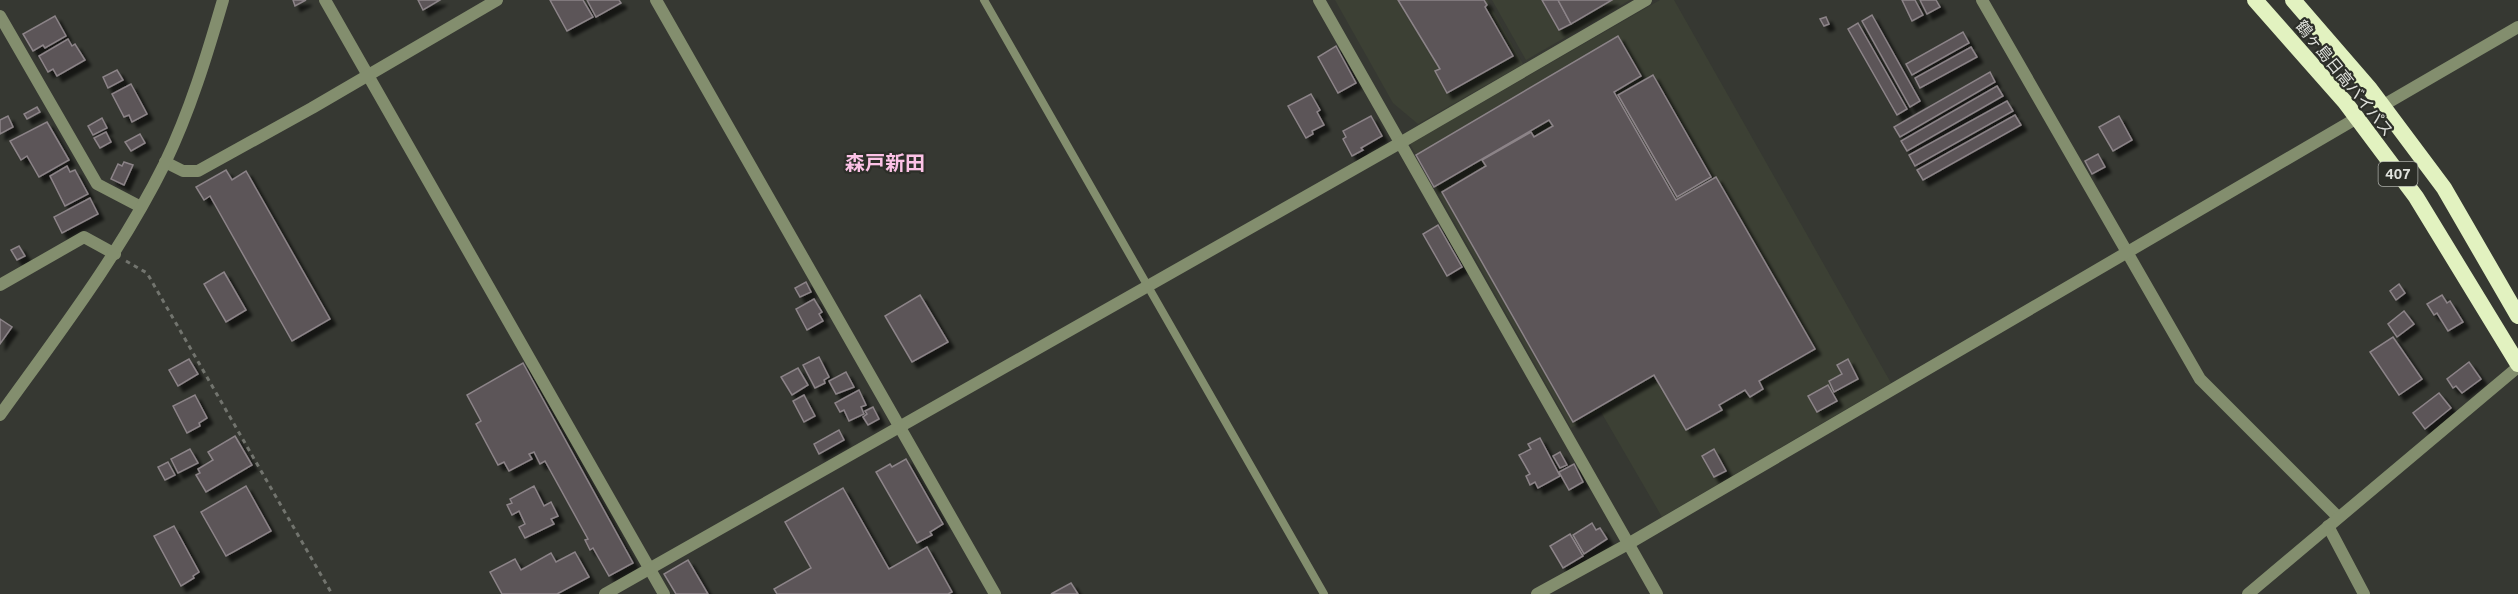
<svg xmlns="http://www.w3.org/2000/svg" width="2518" height="594" viewBox="0 0 2518 594" font-family="Ubuntu,'Noto Sans JP',sans-serif">
	<defs>
		<filter id="shadow"><feDropShadow dx="5.5" dy="5.5" stdDeviation="1.5" flood-color="#0009"/></filter>
	</defs>
	<rect width="100%" height="100%" fill="#363832"/>
	<g fill="#3c4034">
		<path d="M1335 0H1487L1523 64 1418 124 1393 103Z"/>
		<path d="M1492 0H1630L1526 60Z"/>
		<path d="M1660 0H1674L1891 383 1662 517 1601 412 1571 428 1410 144Z"/>
	</g>
	<g fill="#5c5459" stroke="#8c8488" stroke-width="1.5" filter="url(#shadow)">
		<path d="M293 0H306L295 6Z"/>
		<path d="M418 0H440L423 10Z"/>
		<path d="M550 0H583L593 17 567 31Z"/>
		<path d="M587 0H619L621 3 596 17Z"/>
		<path d="M1398 0H1484L1487 5 1485 7 1513 56 1447 93 1435 71 1440 69Z"/>
		<path d="M1542 0H1558L1571 24 1559 30Z"/>
		<path d="M1558 0H1612L1571 24Z"/>
		<path d="M1902 0H1915L1923 15 1912 21Z"/>
		<path d="M1920 0H1936L1940 7 1927 14Z"/>
		<path d="M1872 15 1920 101 1910 107 1862 21Z"/>
		<path d="M55 16 66 36 45 48 43 45 33 51 23 34Z"/>
		<path d="M1826 17 1829 24 1824 26 1820 19Z"/>
		<path d="M1858 23 1907 109 1897 115 1848 29Z"/>
		<path d="M1963 32 1969 43 1912 75 1906 64Z"/>
		<path d="M1618 36 1641 76 1614 92 1676 200 1716 177 1815 349 1759 381 1763 389 1750 397 1745 390 1719 405 1722 410 1686 430 1654 375 1573 422 1442 192 1486 166 1482 160 1531 132 1534 137 1553 126 1549 120 1434 187 1416 155Z"/>
		<path d="M68 39 72 46 75 44 85 60 57 76 53 69 48 72 39 56Z"/>
		<path d="M1336 46 1356 83 1338 93 1318 57Z"/>
		<path d="M1971 47 1977 57 1920 88 1915 78Z"/>
		<path d="M117 70 123 80 108 88 103 77Z"/>
		<path d="M1990 72 1995 82 1900 137 1894 127Z"/>
		<path d="M1653 75 1711 177 1677 197 1618 95Z"/>
		<path d="M131 84 147 114 132 122 129 115 124 117 112 94Z"/>
		<path d="M1997 86 2003 96 1907 151 1901 141Z"/>
		<path d="M1311 94 1320 110 1317 112 1324 125 1312 131 1313 134 1306 138 1288 106Z"/>
		<path d="M2007 101 2013 111 1915 166 1909 155Z"/>
		<path d="M37 107 40 112 27 119 24 114Z"/>
		<path d="M2015 115 2021 125 1923 180 1917 170Z"/>
		<path d="M8 116 13 127 0 134V120Z"/>
		<path d="M1371 116 1382 136 1361 148 1363 150 1352 156 1343 139 1346 137 1343 131Z"/>
		<path d="M2119 116 2132 140 2113 151 2099 127Z"/>
		<path d="M102 118 107 128 93 135 88 126Z"/>
		<path d="M47 122 69 160 39 177 27 156 21 160 10 141Z"/>
		<path d="M106 132 111 142 100 148 94 138Z"/>
		<path d="M140 134 145 143 131 151 125 142Z"/>
		<path d="M2098 154 2105 167 2092 174 2085 161Z"/>
		<path d="M124 162 133 165 124 185 111 179 118 164 122 166Z"/>
		<path d="M67 166 70 172 75 170 88 194 65 206 50 176Z"/>
		<path d="M226 170 232 180 246 171 330 319 292 341 210 196 204 200 196 187Z"/>
		<path d="M90 198 98 214 62 233 54 217Z"/>
		<path d="M1438 225 1462 267 1447 276 1423 234Z"/>
		<path d="M19 246 25 256 17 260 11 250Z"/>
		<path d="M224 272 246 310 226 322 204 284Z"/>
		<path d="M806 282 811 292 800 297 795 288Z"/>
		<path d="M2399 284 2405 293 2396 300 2390 291Z"/>
		<path d="M920 295 948 342 912 362 885 316Z"/>
		<path d="M2442 295 2447 303 2450 301 2463 322 2448 331 2437 313 2434 315 2427 304Z"/>
		<path d="M814 299 822 312 819 314 823 321 807 330 796 309Z"/>
		<path d="M2404 311 2414 324 2397 337 2388 324Z"/>
		<path d="M0 319 12 327 0 344Z"/>
		<path d="M2393 337 2422 379 2399 395 2370 352Z"/>
		<path d="M819 357 829 377 824 380 825 383 815 388 803 365Z"/>
		<path d="M189 359 198 374 178 386 169 370Z"/>
		<path d="M1848 359 1858 379 1834 392 1829 381 1842 374 1837 365Z"/>
		<path d="M2469 362 2481 379 2462 393 2456 386 2453 388 2447 379Z"/>
		<path d="M523 363 633 563 609 576 593 548 590 550 585 540 588 539 545 461 540 464 534 452 529 454 532 459 509 471 504 462 498 465 476 424 481 421 467 395Z"/>
		<path d="M798 368 808 385 792 395 781 377Z"/>
		<path d="M846 372 854 387 836 394 829 381Z"/>
		<path d="M1828 385 1837 401 1817 412 1808 396Z"/>
		<path d="M859 390 866 405 861 407 864 414 849 421 844 410 840 412 835 403Z"/>
		<path d="M2439 393 2451 408 2425 429 2413 413Z"/>
		<path d="M195 395 207 418 199 423 200 426 187 433 173 406Z"/>
		<path d="M804 395 815 416 804 422 793 401Z"/>
		<path d="M873 407 879 419 868 425 863 417 867 414 865 411Z"/>
		<path d="M839 430 844 440 819 454 814 444Z"/>
		<path d="M235 436 252 465 206 492 196 475 200 473 198 469 213 460 208 452Z"/>
		<path d="M1540 438 1560 476 1538 488 1535 482 1530 485 1526 476 1530 474 1519 455 1531 449 1528 444Z"/>
		<path d="M190 449 198 463 178 473 171 459Z"/>
		<path d="M1714 449 1726 471 1714 477 1702 456Z"/>
		<path d="M1560 452 1567 465 1560 468 1553 456Z"/>
		<path d="M906 459 943 524 930 532 932 535 917 543 876 472 890 464 892 467Z"/>
		<path d="M168 462 175 475 165 480 158 467Z"/>
		<path d="M1574 464 1583 482 1569 490 1559 472Z"/>
		<path d="M246 486 271 531 226 556 201 512Z"/>
		<path d="M534 486 544 506 551 502 558 516 551 519 554 524 525 538 519 527 525 524 519 511 512 515 507 505 512 503 510 499Z"/>
		<path d="M843 488 889 569 927 547 952 592 948 594H777L774 589 811 568 785 522Z"/>
		<path d="M1592 523 1596 530 1600 528 1607 539 1584 554 1573 535Z"/>
		<path d="M174 526 199 572 193 576 194 578 181 586 154 536Z"/>
		<path d="M1570 534 1583 556 1563 568 1550 546Z"/>
		<path d="M575 552 589 577 557 594H502L490 572 515 559 521 570 551 553 556 562Z"/>
		<path d="M688 560 708 594H676L664 574Z"/>
		<path d="M1071 583 1078 594H1051Z"/>
	</g>
	<g fill="none" stroke-linecap="round" stroke-linejoin="round">
		<path stroke="#72746e" stroke-width="3" stroke-dasharray="4.5 4.5" stroke-linecap="butt" d="M126 261 147 273 332 594"/>
		<path stroke="#838e6e" stroke-width="8" d="M984 0 1324 594"/>
		<g stroke="#838e6e" stroke-width="12">
			<path d="M325 0 664 594"/>
			<path d="M656 0 995 594"/>
			<path d="M1319 0 1657 594"/>
			<path d="M1982 0 2200 379 2338 517"/>
			<path d="M0 16 97 184 141 207"/>
			<path d="M2382 106 2518 27"/>
			<path d="M165 162 183 171H198L312 108 497 0"/>
			<path d="M0 285 84 237 115 254"/>
			<path d="M2328 526 2364 594"/>
			<path d="M605 594 1400 143 1646 0"/>
			<path d="M1537 594 1628 544 2357 118"/>
			<path d="M2248 594 2518 367"/>
		</g>
		<path stroke="#838e6e" stroke-width="12" d="M0 415C59 333 120 254 165 163 190 111 207 55 223 0"/>
		<g stroke="#e2f2c0" stroke-width="16">
			<path d="M2255 0 2345 102 2416 197 2518 364"/>
			<path d="M2293 0 2370 89 2444 188 2518 316"/>
		</g>
	</g>
	<g text-anchor="middle" stroke-width="4.5" stroke-linejoin="round" paint-order="stroke">
		<rect fill="#2c2e28" stroke="#aaaca7" stroke-width="1.5" x="2378.5" y="162" width="39" height="24" rx="4.5"/>
		<g font-size="15" font-weight="bold" fill="#e0e2dd">
			<text x="2398" y="179">407</text>
		</g>
		<g font-size="16" fill="#e0e2dd" stroke="#2c2e28">
			<text transform="translate(2345 78) rotate(51)" y="6">鶴ヶ島日高バイパス</text>
		</g>
		<g font-size="20" font-weight="bold" fill="#fcc2e6" stroke="#2c2e28">
			<text x="885" y="170">森戸新田</text>
		</g>
	</g>
</svg>
